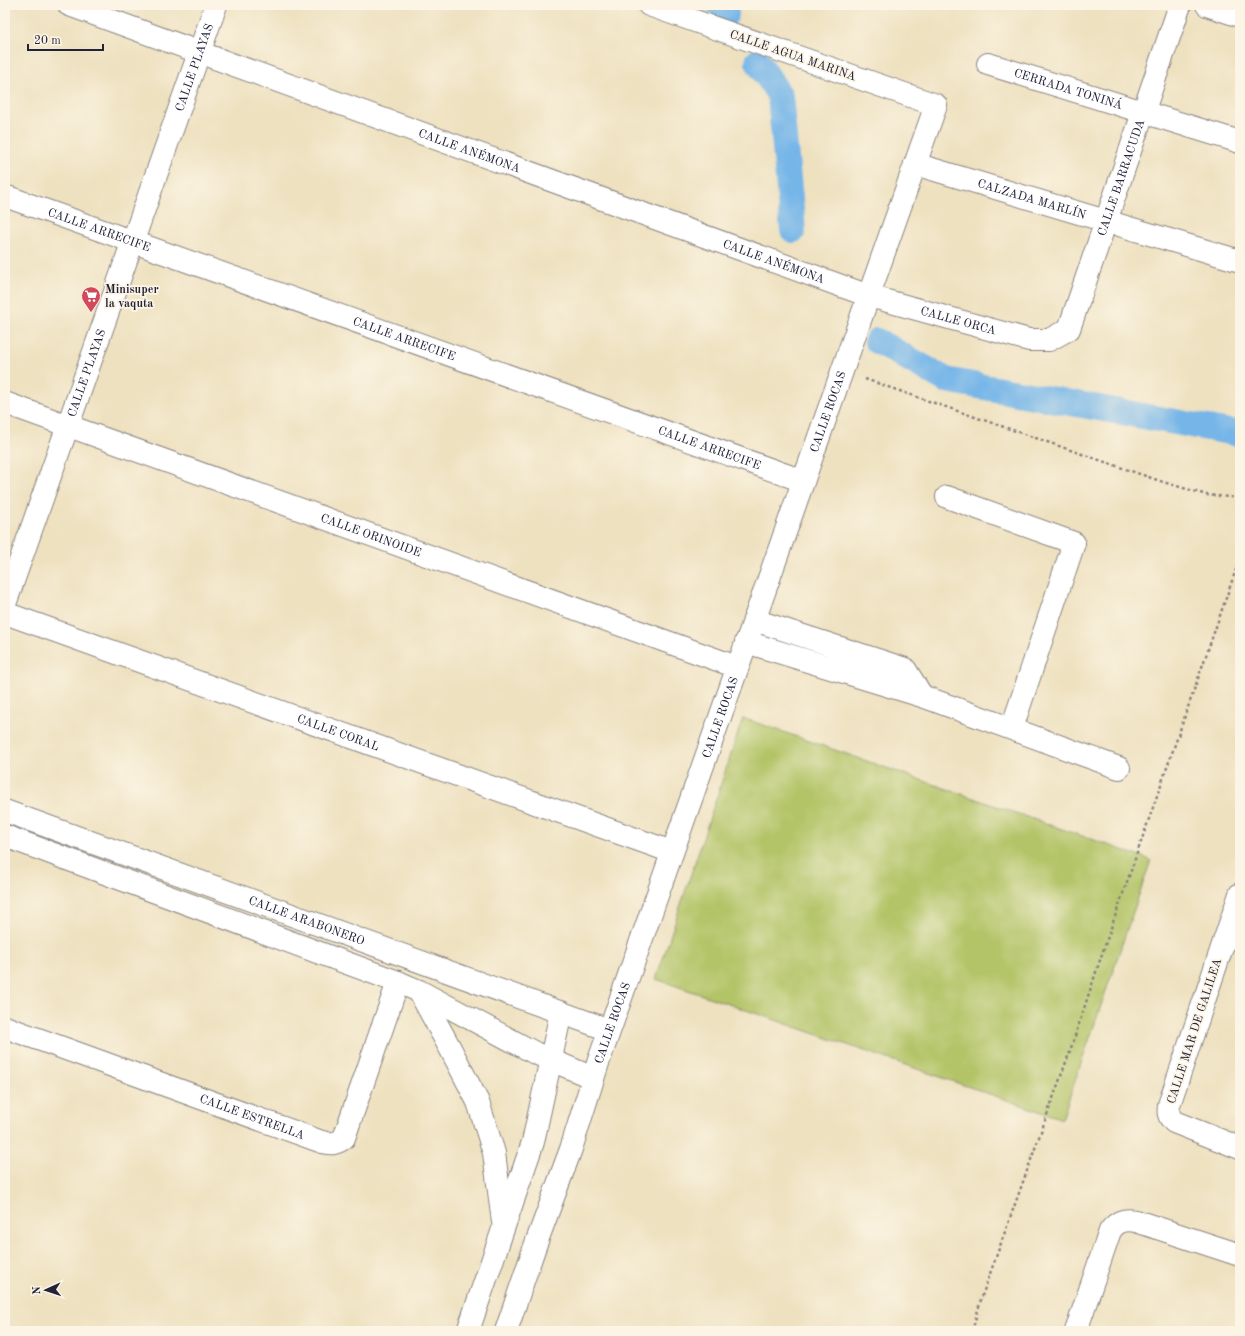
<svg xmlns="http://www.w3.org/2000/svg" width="1245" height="1336" viewBox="0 0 1245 1336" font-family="'Old Standard TT',serif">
	<rect width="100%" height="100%" fill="#fcf5e5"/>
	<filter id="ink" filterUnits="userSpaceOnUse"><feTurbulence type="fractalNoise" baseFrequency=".025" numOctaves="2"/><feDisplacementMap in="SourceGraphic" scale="8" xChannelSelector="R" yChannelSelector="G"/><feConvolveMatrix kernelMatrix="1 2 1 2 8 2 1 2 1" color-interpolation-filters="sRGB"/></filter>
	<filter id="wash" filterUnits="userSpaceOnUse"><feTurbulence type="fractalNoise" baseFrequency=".012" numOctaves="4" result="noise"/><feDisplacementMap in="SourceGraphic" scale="16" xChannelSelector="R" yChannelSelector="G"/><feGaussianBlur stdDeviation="0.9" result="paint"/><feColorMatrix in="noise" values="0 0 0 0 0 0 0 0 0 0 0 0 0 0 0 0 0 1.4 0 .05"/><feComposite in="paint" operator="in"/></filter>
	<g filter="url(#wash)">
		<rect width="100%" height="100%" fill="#eee1c0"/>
		<path fill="#b3c467" stroke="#6a7351" d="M743 718 1151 860 1062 1119 656 979Z"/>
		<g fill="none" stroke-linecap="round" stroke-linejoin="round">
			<g stroke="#74b5e8" stroke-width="26">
				<path d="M720 5 726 14"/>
				<path d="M758 62 780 96 793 230"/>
				<path d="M877 341 946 380 1235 433 1240 431"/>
			</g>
		</g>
	</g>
	<g filter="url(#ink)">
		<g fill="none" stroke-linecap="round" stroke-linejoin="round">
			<g stroke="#88827e" stroke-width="24">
				<g id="street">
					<path id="s1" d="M69 5 869 296 1029 340H1049L1069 329 1180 5"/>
					<path d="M1207 5 1240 16"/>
					<path id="s2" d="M988 64 1240 142"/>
					<path id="s3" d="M915 164 1240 261"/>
					<path id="s4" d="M5 196 803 481"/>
					<path id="s5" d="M5 403 737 667"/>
					<path d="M947 497 1074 543 1012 728"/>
					<path id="s6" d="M5 604 216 5"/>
					<path id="s7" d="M5 613 672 852"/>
					<path d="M746 642 922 696 905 669 754 620"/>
					<path d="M922 696 1119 768"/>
					<path id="s8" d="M5 811 609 1030"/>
					<path d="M5 836 398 982 419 991 535 1053 593 1078"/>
					<path d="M1240 894 1169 1105C1168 1112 1168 1116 1174 1122L1240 1148"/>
					<path d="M419 991 450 1048 478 1102 494 1153 503 1222"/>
					<path id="s9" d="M5 1027 322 1142C331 1144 337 1144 344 1138L398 982"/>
					<path d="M468 1331 533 1142 561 1012"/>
					<path id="s10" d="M506 1331 534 1249 571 1149 598 1063 936 105 649 5"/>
					<path d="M1076 1331 1110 1231C1117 1221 1124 1219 1136 1221L1240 1255"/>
				</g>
			</g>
			<g stroke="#88827e" stroke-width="2.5" stroke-dasharray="3 3" stroke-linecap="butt">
				<path d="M865 379 1163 482 1207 495 1240 498"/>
				<path d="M972 1331 982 1296 1070 1051 1104 948 1240 558"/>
			</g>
			<use href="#street" stroke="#fff" stroke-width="22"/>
		</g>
	</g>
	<defs>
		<g id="supermarket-pin" transform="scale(1)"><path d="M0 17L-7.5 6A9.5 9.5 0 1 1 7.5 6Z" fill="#d1495b" stroke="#fcf5e5"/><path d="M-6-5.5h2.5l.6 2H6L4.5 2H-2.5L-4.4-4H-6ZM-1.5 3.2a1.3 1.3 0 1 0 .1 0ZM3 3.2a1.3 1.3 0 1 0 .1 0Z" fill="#fff"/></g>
	</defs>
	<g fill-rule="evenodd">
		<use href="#supermarket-pin" x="91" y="296"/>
	</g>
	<g text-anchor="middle" stroke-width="3.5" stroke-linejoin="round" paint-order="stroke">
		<g font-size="12" fill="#22223b" stroke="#fcf5e5">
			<text transform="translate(793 55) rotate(19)" y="4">CALLE AGUA MARINA</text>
			<text dy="4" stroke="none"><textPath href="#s6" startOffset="569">CALLE PLAYAS</textPath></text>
			<text dy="4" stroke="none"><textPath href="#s2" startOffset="84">CERRADA TONINÁ</textPath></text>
			<text dy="4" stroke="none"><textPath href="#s1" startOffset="426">CALLE ANÉMONA</textPath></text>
			<text dy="4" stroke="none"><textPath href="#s1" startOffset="1220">CALLE BARRACUDA</textPath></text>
			<text dy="4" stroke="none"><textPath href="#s3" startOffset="122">CALZADA MARLÍN</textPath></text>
			<text dy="4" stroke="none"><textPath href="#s4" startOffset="100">CALLE ARRECIFE</textPath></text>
			<text dy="4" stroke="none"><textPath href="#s1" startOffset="750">CALLE ANÉMONA</textPath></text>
			<text dy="4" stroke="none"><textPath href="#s1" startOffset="944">CALLE ORCA</textPath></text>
			<text dy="4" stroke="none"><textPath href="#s4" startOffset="424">CALLE ARRECIFE</textPath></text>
			<text dy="4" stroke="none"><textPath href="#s6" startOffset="245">CALLE PLAYAS</textPath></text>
			<text dy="4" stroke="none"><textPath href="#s10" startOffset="974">CALLE ROCAS</textPath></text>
			<text dy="4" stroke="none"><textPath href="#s4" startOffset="748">CALLE ARRECIFE</textPath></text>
			<text dy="4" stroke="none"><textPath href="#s5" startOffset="389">CALLE ORINOIDE</textPath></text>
			<text dy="4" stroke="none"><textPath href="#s10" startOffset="650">CALLE ROCAS</textPath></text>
			<text dy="4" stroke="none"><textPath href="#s7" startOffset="354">CALLE CORAL</textPath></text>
			<text dy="4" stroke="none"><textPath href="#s8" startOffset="321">CALLE ARABONERO</textPath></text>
			<text dy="4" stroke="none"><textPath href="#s10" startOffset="326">CALLE ROCAS</textPath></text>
			<text transform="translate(1194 1031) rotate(-72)" y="4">CALLE MAR DE GALILEA</text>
			<text dy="4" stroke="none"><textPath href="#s9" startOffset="263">CALLE ESTRELLA</textPath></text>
		</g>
		<g font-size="12" font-weight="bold" fill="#22223b" stroke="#fcf5e5" text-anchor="start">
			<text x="105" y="293">Minisuper<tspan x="105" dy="14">la vaquta</tspan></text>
		</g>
	</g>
	<rect width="1245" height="1336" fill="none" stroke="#fcf5e5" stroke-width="20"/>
	<g transform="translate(46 1290) rotate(267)" stroke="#fcf5e5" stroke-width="3" paint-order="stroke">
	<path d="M0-3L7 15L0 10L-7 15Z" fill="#22223b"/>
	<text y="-6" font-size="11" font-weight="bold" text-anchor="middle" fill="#22223b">N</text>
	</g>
	<path d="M28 44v6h75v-6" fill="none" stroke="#22223b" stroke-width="2"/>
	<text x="34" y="44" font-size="12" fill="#22223b" stroke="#fcf5e5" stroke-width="3" paint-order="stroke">20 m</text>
</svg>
